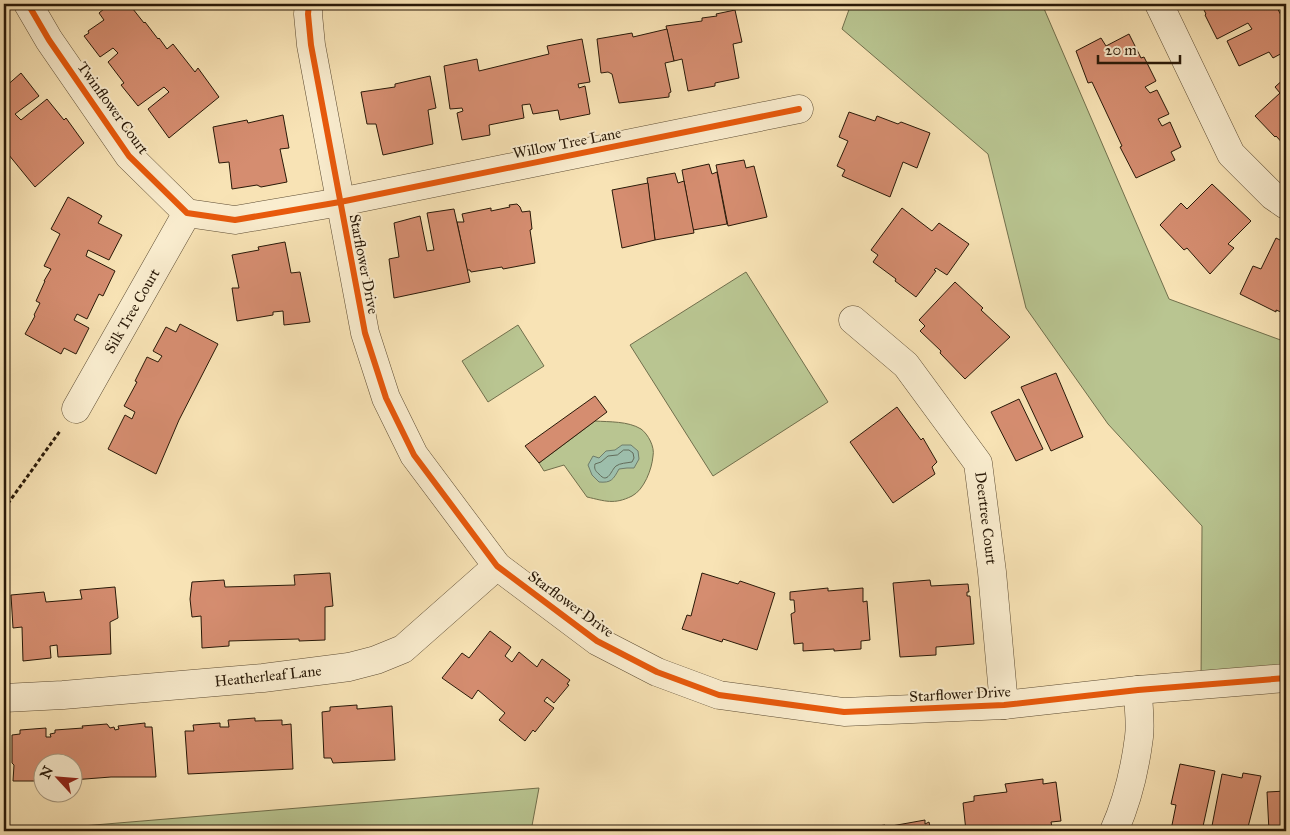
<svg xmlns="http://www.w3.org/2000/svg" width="1290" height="835" viewBox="0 0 1290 835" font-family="'IM FELL Great Primer',serif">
	<rect width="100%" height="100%" fill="#f8e3b5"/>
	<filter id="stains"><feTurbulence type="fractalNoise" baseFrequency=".004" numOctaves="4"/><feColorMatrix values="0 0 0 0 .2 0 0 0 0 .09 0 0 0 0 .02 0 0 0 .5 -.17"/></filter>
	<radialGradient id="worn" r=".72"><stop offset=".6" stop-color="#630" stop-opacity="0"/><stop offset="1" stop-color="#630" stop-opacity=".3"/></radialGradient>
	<g fill="#b9c591" stroke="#716f4c">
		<path d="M851 4H1042L1169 299 1286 342V678L1201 685 1202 526 1108 424 1026 308 988 154 842 29Z"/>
		<path d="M746 272 828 402 713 476 630 345Z"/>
		<path d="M518 325 544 366 488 402 462 361Z"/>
		<path d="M595 421C609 422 628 421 641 429 648 434 655 447 653 456 652 469 644 490 632 496 614 505 605 501 587 497L564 465 544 471 539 463Z"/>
		<path d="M539 788 531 831H4V827L22 831Z"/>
	</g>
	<path fill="#9dbeab" stroke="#6f7c6a" d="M622 445H631L638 451 639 459 634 468H627L619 469C613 480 611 483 599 482L592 475 588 465 593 456 599 458 606 451 615 450Z"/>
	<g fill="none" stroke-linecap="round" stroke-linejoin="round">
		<path stroke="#636c5a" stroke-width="1" d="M624 450H629L633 453 634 458 632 462C627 463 620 463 616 466 611 470 608 485 599 474 595 471 594 468 595 464L601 462 608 456 617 455Z"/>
	</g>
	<g fill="#d58d70" stroke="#291908">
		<path d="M110 4H129L144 23 145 22 158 39 159 38 167 49 173 44 195 72 198 68 219 97 169 138 148 109 169 92 164 87 138 106 121 85 124 83 108 62 118 53 113 48 100 57 84 36 89 33 88 31 104 20 99 13Z"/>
		<path d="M1201 4H1275L1281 15 1286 12V51L1273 58 1269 52 1239 66 1227 41 1252 29 1248 23 1217 39 1205 15 1206 14Z"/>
		<path d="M735 10 742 42 733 44 739 78 715 83V86L688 91 682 59 674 61 666 26 702 21V18L717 16 716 14Z"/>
		<path d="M667 29 674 61 665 63 671 92 669 93V97L619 103 612 74 608 72 601 73 597 39 632 33 633 37Z"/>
		<path d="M1129 34 1141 58 1144 57 1156 81 1145 87 1150 93 1157 90 1169 114 1158 119 1162 126 1170 122 1181 147 1171 152 1175 160 1136 178 1120 147 1122 146 1092 82 1088 83 1076 51 1101 38 1106 46Z"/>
		<path d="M582 39 590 82 578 84 579 88 585 86 590 114 560 120 558 110 533 114 530 104 522 105 524 118 489 125 490 135 462 140 457 113 463 111 462 108 450 109 444 66 477 59 479 71 549 54 547 46Z"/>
		<path d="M21 73 39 96 15 114 21 120 47 99 64 120 66 118 84 143 35 187 4 149V88Z"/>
		<path d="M430 76 436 108 428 110 433 144 383 155 376 124H367L361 92 395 87V84Z"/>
		<path d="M1286 77V147L1276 136 1275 137 1255 116 1280 93 1275 87Z"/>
		<path d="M849 112 875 121 877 116 898 124 901 122 930 133 917 168 903 162 890 197 842 176 845 170 837 166 848 141 839 137Z"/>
		<path d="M283 115 289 148 280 149 287 182 261 187 257 185 232 189 229 162 219 163 213 127 247 120 248 123Z"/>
		<path d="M744 160 746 168 754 166 767 217 728 226 716 165Z"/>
		<path d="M709 164 712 174 717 172 727 224 693 230 682 170Z"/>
		<path d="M675 173 678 183 684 181 694 233 655 240 647 178Z"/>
		<path d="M648 183 655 240 622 248 612 190Z"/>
		<path d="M1212 184 1251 221 1228 244 1234 248 1210 274 1187 248 1184 250 1160 225 1181 203 1187 209Z"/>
		<path d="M68 197 102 216 98 223 122 235 109 260 88 250 86 256 115 271 103 296 99 294 87 319 77 314 74 320 89 328 76 354 64 348 61 354 25 334 35 316 34 315 40 303 36 301 45 281H44L51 269 44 266 60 234 51 229Z"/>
		<path d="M517 204 520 207 522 212 530 211 532 229 530 230 535 263 503 269 502 267 471 272 470 270H467L457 222H464L462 214 491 208V211L510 207 509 205Z"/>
		<path d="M902 208 932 231 939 223 969 244 947 275 936 268 934 270 936 271 916 297 895 281 896 279 873 262 878 255 871 250Z"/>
		<path d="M454 209 470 282 394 298 389 259 399 257 394 223 420 216 427 251 434 250 427 213Z"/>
		<path d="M1276 238 1286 243V314L1276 310V312L1240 294 1253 266 1261 269Z"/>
		<path d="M285 242 291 273 300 272 310 322 284 325 283 311 273 312V315L237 321 232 288H239L232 255 259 250 258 247Z"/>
		<path d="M955 282 983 308 981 310 1010 337 965 379 940 353 941 351 920 331 925 326 919 320Z"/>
		<path d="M180 324 218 344 179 420 156 474 108 449 125 415 132 419 135 412 124 406 137 382 135 381 147 357 158 362 162 356 153 351 166 327 176 332Z"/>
		<path d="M1056 373 1083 437 1051 451 1021 387Z"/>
		<path d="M595 396 607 412 539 463 525 446Z"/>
		<path d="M1019 399 1043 449 1016 461 991 412Z"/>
		<path d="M897 407 921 440 923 438 937 462 932 467 935 474 893 503 850 442Z"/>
		<path d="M330 573 333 606 325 607V640L299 641V639L229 641V646L202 648 201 616 192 617 190 599 192 582 224 580 225 587 295 585 294 575Z"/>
		<path d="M702 573 738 584 740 581 775 593 757 650 723 639 722 642 682 629 687 615 691 616Z"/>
		<path d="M930 580 931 586 968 584 969 592H967V596H970L974 644 936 647V655L900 657 893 583Z"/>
		<path d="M115 587 118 618 110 622 111 654 58 657 57 645 50 646 51 658 23 661 22 627 13 628 11 595 44 592 46 602 82 599 80 590Z"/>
		<path d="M828 588V591L863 588V602L867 601 870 640 861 641V649L834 651V649L803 651V643L794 644 791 614 795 612 794 600H790V592Z"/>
		<path d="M490 631 511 647 505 656 512 662 519 652 537 667 542 659 570 680 567 684 569 685 554 703 547 697 544 701 554 708 535 732 533 730 525 741 499 720 505 713 478 690 472 699 442 678 462 653 469 658Z"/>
		<path d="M357 705V709L392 706 395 760 333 763 331 758H324L322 712 330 711V707Z"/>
		<path d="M255 718V721L282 720V725L291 724 293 769 188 774 185 731H194L193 725 220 723V727H229L228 720Z"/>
		<path d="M145 723V727H152L156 777H111L72 780V762H42V781H13L14 765 12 763V735L20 734V730L46 728V737H51L50 734 55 733V730L83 728 82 726 107 724 110 728 114 727 115 730 119 729 118 726Z"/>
		<path d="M1180 764 1215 771 1202 831H1177L1171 830 1176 805 1171 804Z"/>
		<path d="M1243 773 1261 776 1247 831H1211L1222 774 1242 778Z"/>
		<path d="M1043 779V784L1056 782 1061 821 1051 822 1052 827 1044 828V831H966L963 803 974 801V796L1007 792 1005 784Z"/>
		<path d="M1286 791V831H1269L1267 792Z"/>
		<path d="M925 820V824L929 822 931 831H842L885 825 886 827Z"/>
	</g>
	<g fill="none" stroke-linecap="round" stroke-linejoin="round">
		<g stroke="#5d4c33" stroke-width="29">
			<g id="street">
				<path d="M28 4 49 40 129 156 187 213 235 220 340 202 799 109"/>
				<path d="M309 4 308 14 311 45 365 333 386 398 414 455 497 566 597 641 657 672 719 695 844 712 1004 705 1138 690 1286 678"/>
				<path d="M1159 4 1231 154 1273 196 1286 205"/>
				<path d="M853 320 906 365 978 463 992 572 1004 705"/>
				<path d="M76 409 187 213"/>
				<path d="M4 698 63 695 263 678 349 667 376 660 403 649 497 566"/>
				<path d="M1114 831C1127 802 1135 769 1139 737 1141 722 1138 705 1138 690"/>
			</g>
		</g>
		<path stroke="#291908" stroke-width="3" stroke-dasharray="4 2.5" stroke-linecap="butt" d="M4 509 60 431"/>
		<use href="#street" stroke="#faedcf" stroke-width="28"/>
		<g stroke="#faedcf" stroke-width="9">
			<g id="cycleway">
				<path d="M28 4 49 40 129 156 187 213 235 220 340 202 799 109"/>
				<path d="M309 4 308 14 311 45 365 333 386 398 414 455 497 566 597 641 657 672 719 695 844 712 1004 705 1138 690 1286 678"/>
			</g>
		</g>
		<use href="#cycleway" stroke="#e8590c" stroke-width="6"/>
	</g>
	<g text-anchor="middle" stroke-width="4" stroke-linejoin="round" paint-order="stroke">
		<g font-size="15" fill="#291908" stroke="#faedcf">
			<text transform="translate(113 108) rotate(54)" y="5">Twinflower Court</text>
			<text transform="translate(567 143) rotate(-11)" y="5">Willow Tree Lane</text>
			<text transform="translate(364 264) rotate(79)" y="5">Starflower Drive</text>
			<text transform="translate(132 311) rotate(-60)" y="5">Silk Tree Court</text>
			<text transform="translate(986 518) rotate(83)" y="5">Deertree Court</text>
			<text transform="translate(571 604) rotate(36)" y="5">Starflower Drive</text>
			<text transform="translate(268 676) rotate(-6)" y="5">Heatherleaf Lane</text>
			<text transform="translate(960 694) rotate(-3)" y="5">Starflower Drive</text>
		</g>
	</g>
	<rect width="1290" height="835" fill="none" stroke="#f8e3b5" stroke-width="20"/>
	<rect x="5" y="5" width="1280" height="825" fill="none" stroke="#291908" stroke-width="2.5"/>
	<rect x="10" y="10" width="1270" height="815" fill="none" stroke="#291908"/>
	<g transform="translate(58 778) rotate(296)"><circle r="24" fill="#faedcf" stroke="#a6987f"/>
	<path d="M0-4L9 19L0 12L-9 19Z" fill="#8f2418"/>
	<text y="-8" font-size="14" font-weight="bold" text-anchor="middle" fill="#291908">N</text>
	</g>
	<path d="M1098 55v8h82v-8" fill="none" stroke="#291908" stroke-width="2.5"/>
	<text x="1105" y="55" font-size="15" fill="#291908" stroke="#faedcf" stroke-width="4" paint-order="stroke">20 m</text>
	<rect width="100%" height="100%" filter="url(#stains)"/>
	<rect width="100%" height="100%" fill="url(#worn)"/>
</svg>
